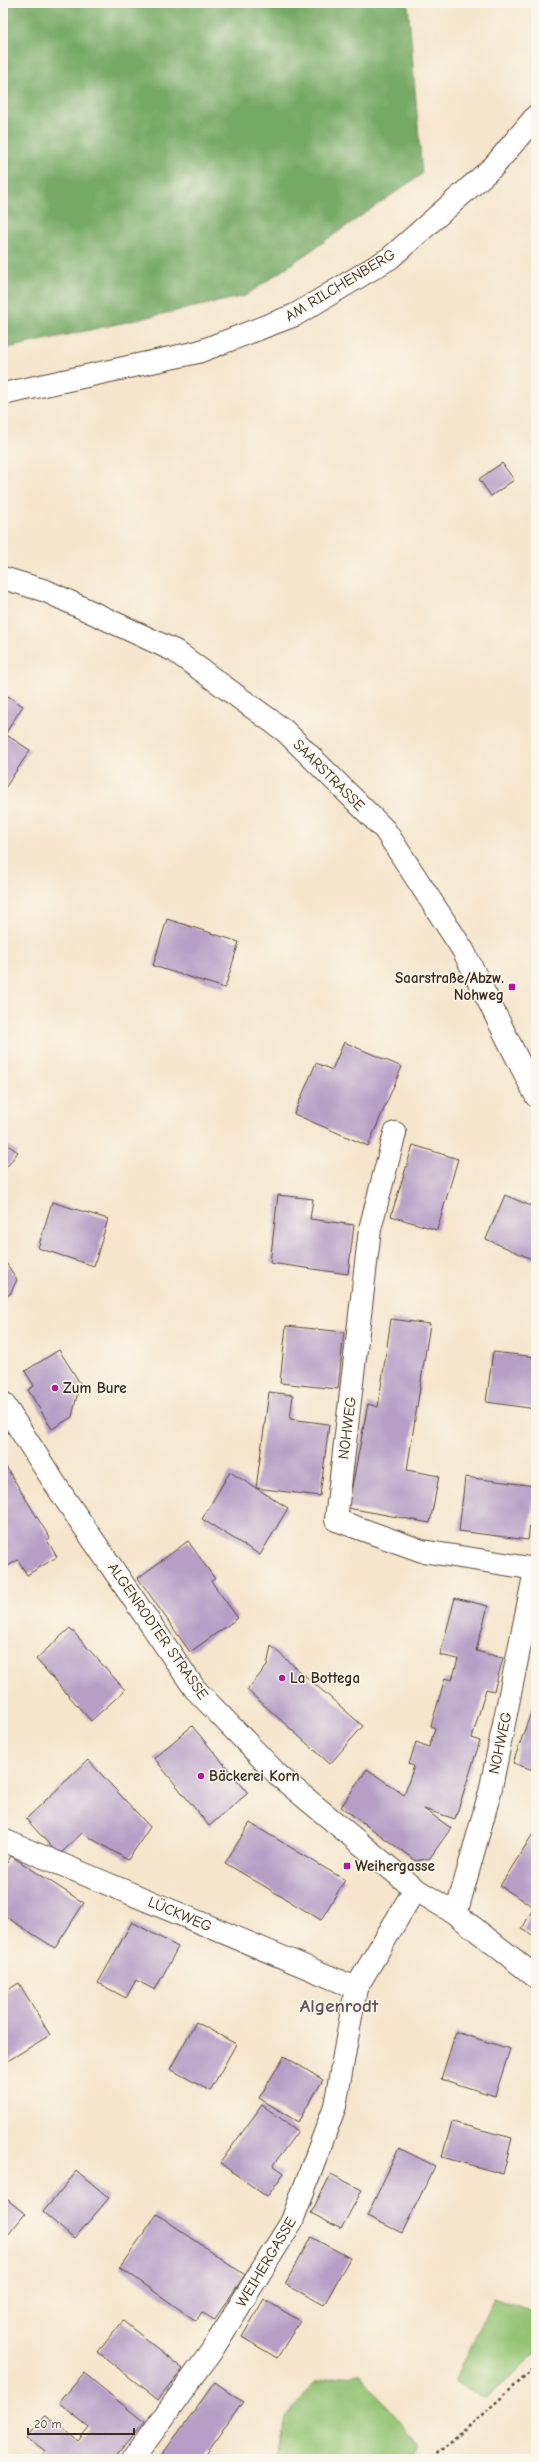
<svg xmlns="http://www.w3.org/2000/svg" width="539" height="2462" viewBox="0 0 539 2462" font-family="'Comic Neue',sans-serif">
	<rect width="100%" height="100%" fill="#fbf7ec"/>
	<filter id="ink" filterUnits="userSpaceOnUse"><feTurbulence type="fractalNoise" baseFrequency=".025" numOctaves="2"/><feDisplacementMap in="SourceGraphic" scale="8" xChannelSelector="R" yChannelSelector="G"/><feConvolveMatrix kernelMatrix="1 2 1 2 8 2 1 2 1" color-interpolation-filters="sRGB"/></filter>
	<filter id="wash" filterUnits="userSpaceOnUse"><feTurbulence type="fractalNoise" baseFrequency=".012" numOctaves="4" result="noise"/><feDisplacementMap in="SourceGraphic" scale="16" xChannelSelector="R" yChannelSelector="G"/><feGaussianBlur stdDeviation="0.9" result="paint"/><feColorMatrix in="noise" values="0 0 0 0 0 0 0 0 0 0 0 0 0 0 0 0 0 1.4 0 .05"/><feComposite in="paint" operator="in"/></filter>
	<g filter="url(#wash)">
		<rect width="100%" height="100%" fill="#f5e5cc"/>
		<g fill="#93c373" stroke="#677648">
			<path d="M494 2298 536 2313V2354L486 2398 454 2382Z"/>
			<path d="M359 2374 422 2447 410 2459H276L285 2417 316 2381Z"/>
		</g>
		<path fill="#76a965" stroke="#586a42" d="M3 3H408L422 174 245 296 3 349Z"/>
		<g id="blocks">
			<g fill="#b69ec6">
				<path d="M502 463 514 480 491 496 479 479Z"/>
				<path d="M3 693 23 706 5 734 30 750 3 791Z"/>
				<path d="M167 919 239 942 225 988 153 966Z"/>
				<path d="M344 1042 402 1067 368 1146 294 1114 316 1063 332 1070Z"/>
				<path d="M3 1142 18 1152 3 1172Z"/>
				<path d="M413 1145 458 1159 437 1230 391 1216Z"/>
				<path d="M278 1195 313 1199 310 1219 354 1225 348 1274 270 1263Z"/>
				<path d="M505 1195 536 1208V1261L486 1239Z"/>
				<path d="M52 1202 108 1219 94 1266 38 1248Z"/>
				<path d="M3 1258 17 1280 10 1294 3 1298Z"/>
				<path d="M391 1319 430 1324 407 1470 439 1476 430 1523 348 1508 368 1404 378 1407Z"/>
				<path d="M286 1326 344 1332 338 1389 280 1383Z"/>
				<path d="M59 1350 80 1383 72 1417 52 1429 28 1390 34 1386 25 1371Z"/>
				<path d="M493 1352 536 1357V1409L486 1402Z"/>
				<path d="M269 1392 293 1395 290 1419 329 1424 320 1496 256 1488 288 1508 260 1555 202 1519 230 1472 256 1488Z"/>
				<path d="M3 1462 50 1538 47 1540 57 1557 27 1575 18 1560 8 1566 3 1557Z"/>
				<path d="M465 1477 535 1486 528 1540 459 1531Z"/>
				<path d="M188 1541 215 1579 211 1581 238 1618 190 1652 138 1578Z"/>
				<path d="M455 1598 488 1606 476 1651 503 1658 494 1691 486 1689 472 1738 480 1741 455 1819 424 1809 451 1828 430 1858 416 1861 341 1807 367 1769 404 1795 414 1766 409 1764 416 1742 429 1747 435 1728 431 1726 445 1678 452 1680 458 1659 440 1655Z"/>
				<path d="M70 1628 125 1690 91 1721 36 1659Z"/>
				<path d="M271 1646 363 1726 330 1764 247 1690 267 1666Z"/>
				<path d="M536 1698V1771L513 1763Z"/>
				<path d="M192 1726 248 1793 209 1826 154 1758Z"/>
				<path d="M88 1760 150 1827 128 1860 82 1833 59 1855 26 1819Z"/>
				<path d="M250 1823 345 1880 321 1920 225 1863Z"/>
				<path d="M536 1829V1937L522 1929 534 1907 500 1886Z"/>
				<path d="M11 1856 84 1903 55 1948 3 1915V1869Z"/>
				<path d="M132 1922 178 1947 155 1990 136 1980 126 1998 98 1983Z"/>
				<path d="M19 1983 50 2035 6 2062 3 2057V1993Z"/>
				<path d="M196 2022 236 2044 210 2091 170 2069Z"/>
				<path d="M456 2032 510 2049 495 2096 441 2079Z"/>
				<path d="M284 2056 323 2080 298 2122 259 2098Z"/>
				<path d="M262 2105 298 2131 273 2165 284 2173 267 2197 220 2163Z"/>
				<path d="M452 2122 512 2138 503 2174 442 2157Z"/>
				<path d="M399 2148 435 2166 402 2233 367 2216Z"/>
				<path d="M77 2171 109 2198 74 2239 43 2212Z"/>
				<path d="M331 2174 362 2190 341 2229 311 2213Z"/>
				<path d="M3 2196 25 2214 3 2241Z"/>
				<path d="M157 2214 245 2275 214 2320 202 2312 196 2321 120 2267Z"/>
				<path d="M311 2237 350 2258 324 2305 285 2284Z"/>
				<path d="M264 2299 300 2321 277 2358 242 2337Z"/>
				<path d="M123 2321 183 2369 158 2400 98 2352Z"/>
				<path d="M84 2373 144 2422 114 2459H40L45 2452 27 2438 46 2415 78 2441 89 2427 59 2403Z"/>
				<path d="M215 2382 243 2402 218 2437 202 2459H159Z"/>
			</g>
		</g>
	</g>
	<g filter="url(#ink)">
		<use href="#blocks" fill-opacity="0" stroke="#574638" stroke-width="1"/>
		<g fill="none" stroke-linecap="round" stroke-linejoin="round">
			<g stroke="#574638" stroke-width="24">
				<g id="minor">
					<path d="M3 394 198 352 295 315 390 258 494 166 536 116"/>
					<path d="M395 1133 370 1229 336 1520 422 1551 536 1569"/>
					<path d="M3 1403 61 1493 195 1689 279 1776 415 1889 456 1914 536 1977"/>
					<path d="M3 1840 356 1988"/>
					<path d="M456 1914 490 1792 536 1566"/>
					<path d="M133 2459 211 2352 292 2221 335 2106 356 1988 415 1889"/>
				</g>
			</g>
			<g stroke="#574638" stroke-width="24">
				<path id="tertiary" d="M3 578 46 591 175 651 285 731 385 830 463 950 536 1096"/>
			</g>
			<path stroke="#574638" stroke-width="2.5" stroke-dasharray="3 3" stroke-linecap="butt" d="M432 2459 536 2367"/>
			<use href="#minor" stroke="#fff" stroke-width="22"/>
			<use href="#tertiary" stroke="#fff" stroke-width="22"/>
		</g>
	</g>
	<g fill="#b5179e" stroke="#fbf7ec" stroke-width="1.5">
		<rect x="508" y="983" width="8" height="8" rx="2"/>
		<circle cx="55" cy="1388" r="4"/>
		<circle cx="282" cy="1678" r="4"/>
		<circle cx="201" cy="1776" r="4"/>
		<rect x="343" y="1862" width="8" height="8" rx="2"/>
	</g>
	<g text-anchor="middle" stroke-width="3" stroke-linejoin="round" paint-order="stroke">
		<g font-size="15" fill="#3b2a1e" stroke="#fbf7ec">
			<text transform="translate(340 285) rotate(-31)" y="5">AM RILCHENBERG</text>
			<text transform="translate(329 775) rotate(45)" y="5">SAARSTRASSE</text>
			<text transform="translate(347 1428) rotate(-83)" y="5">NOHWEG</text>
			<text transform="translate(158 1631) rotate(55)" y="5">ALGENRODTER STRASSE</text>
			<text transform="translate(500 1743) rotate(-78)" y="5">NOHWEG</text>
			<text transform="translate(180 1914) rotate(23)" y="5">LÜCKWEG</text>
			<text transform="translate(266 2262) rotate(-59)" y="5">WEIHERGASSE</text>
		</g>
		<g font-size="15" font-weight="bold" fill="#3b2a1e" stroke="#fbf7ec" text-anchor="start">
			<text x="504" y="983" text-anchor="end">Saarstraße/Abzw.<tspan x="504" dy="17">Nohweg</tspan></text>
			<text x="63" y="1393">Zum Bure</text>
			<text x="290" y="1683">La Bottega</text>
			<text x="209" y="1781">Bäckerei Korn</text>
			<text x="355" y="1871">Weihergasse</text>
		</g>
		<g font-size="19" font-weight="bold" fill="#665359" stroke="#fbf7ec">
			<text x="339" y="2012">Algenrodt</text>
		</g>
	</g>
	<rect width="539" height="2462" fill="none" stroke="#fbf7ec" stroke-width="16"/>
	<path d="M28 2428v6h106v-6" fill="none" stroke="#3b2a1e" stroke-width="2"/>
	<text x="34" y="2428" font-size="12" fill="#3b2a1e" stroke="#fbf7ec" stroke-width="3" paint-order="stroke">20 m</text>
</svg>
